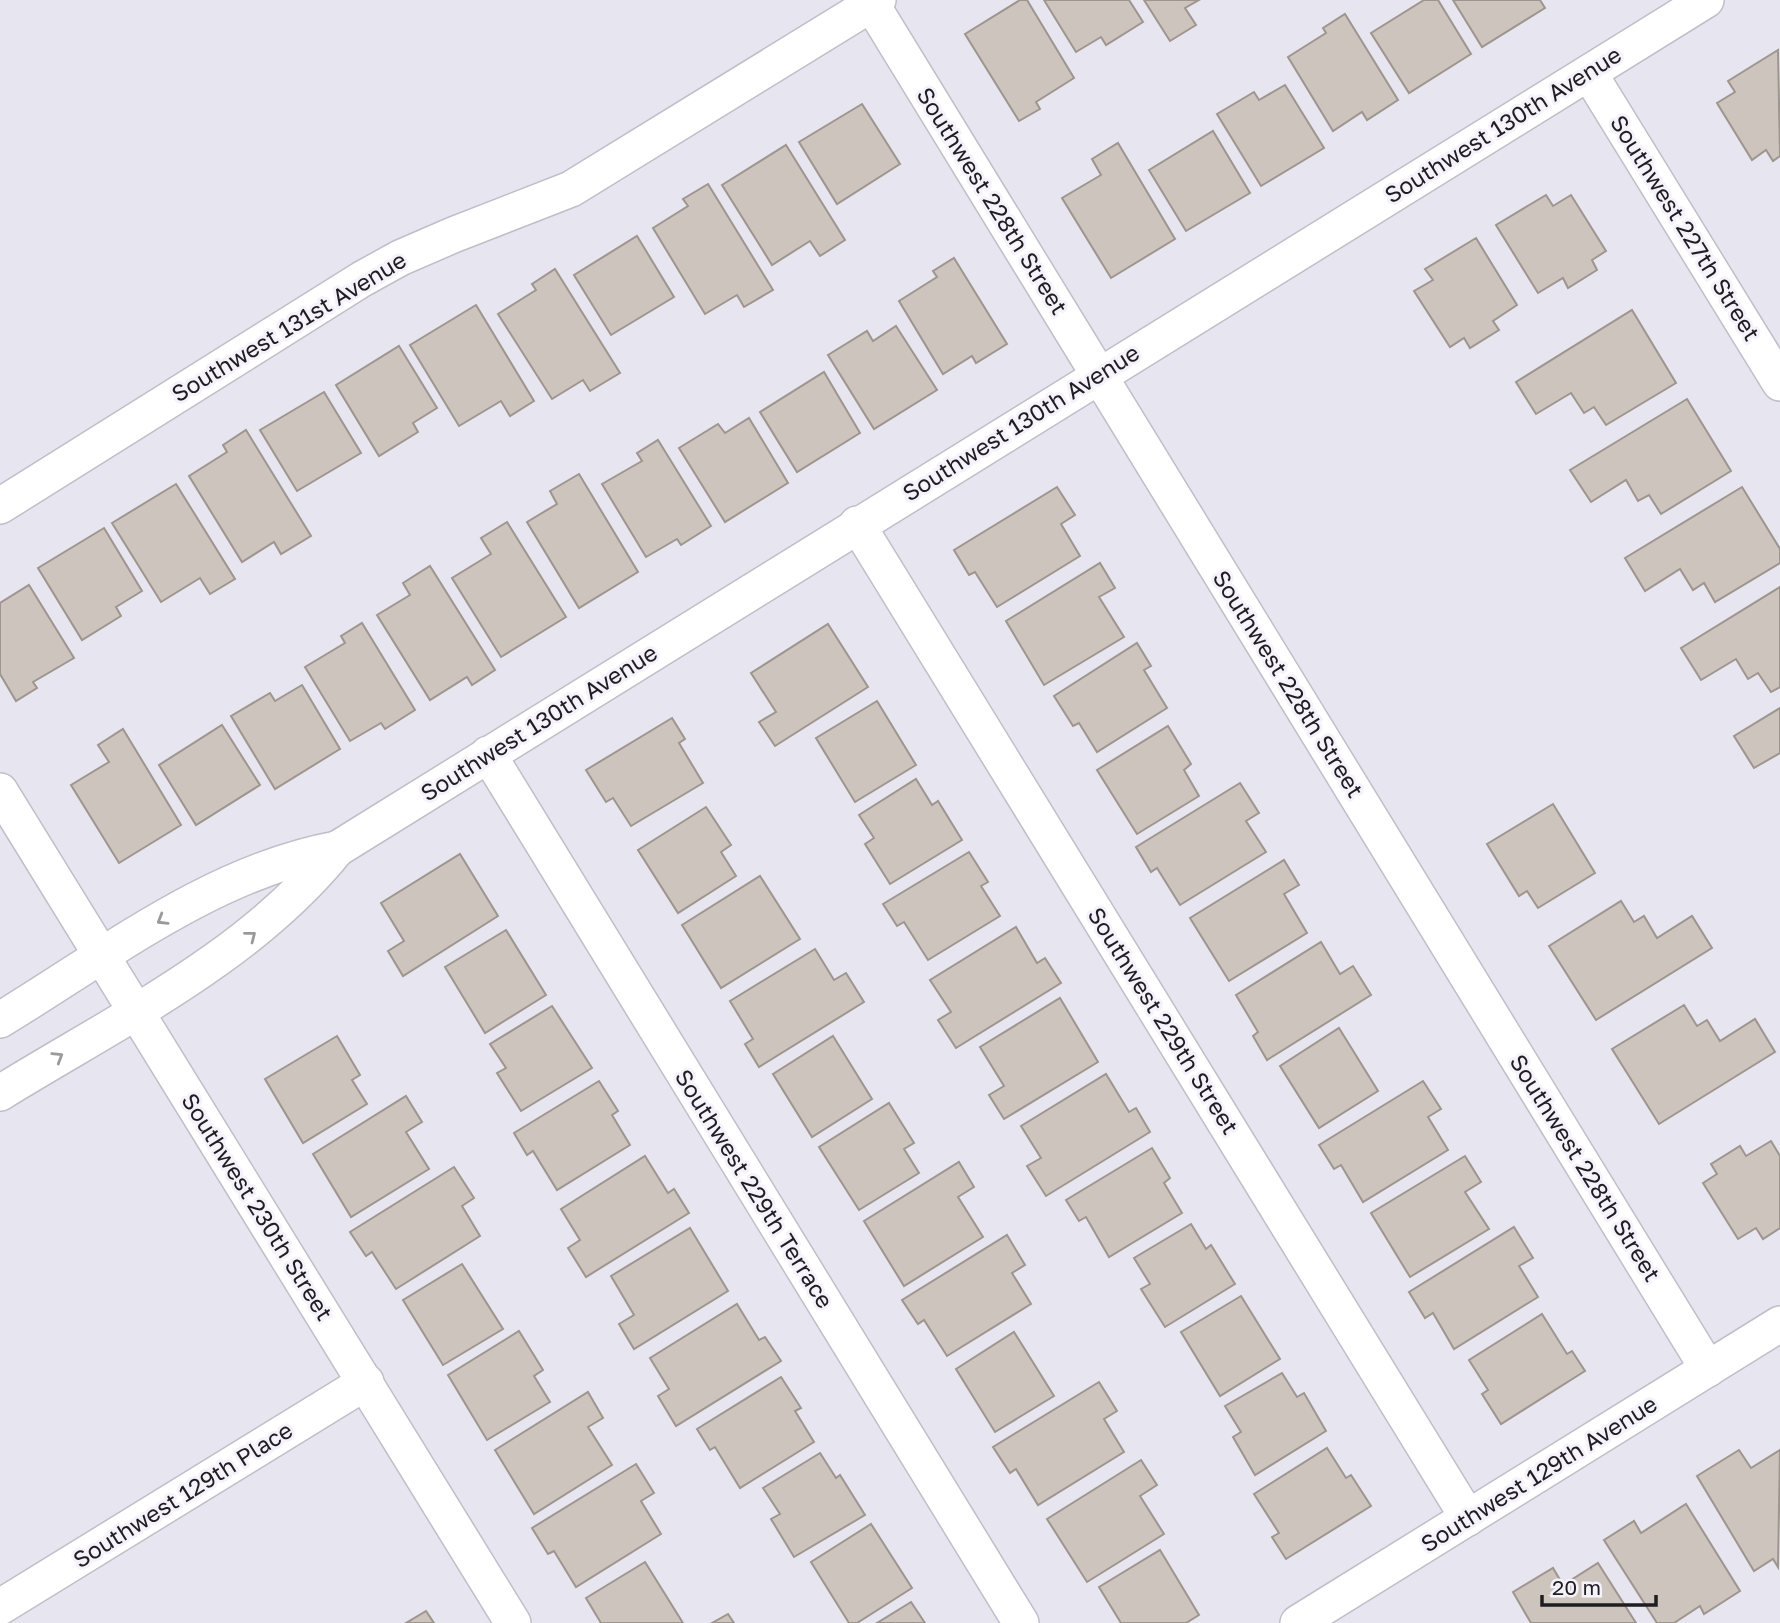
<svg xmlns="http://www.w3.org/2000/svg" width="1780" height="1623" viewBox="0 0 1780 1623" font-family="'Golos Text',sans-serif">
	<rect width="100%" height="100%" fill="#e7e5ef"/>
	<g fill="#cdc5bd" stroke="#9d958e" stroke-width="2">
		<path d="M1020 0H1027L1074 78 1036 102 1040 109 1019 121 965 34Z"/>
		<path d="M1044 0H1129L1143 22 1106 45 1101 37 1076 52Z"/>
		<path d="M1144 0H1199L1185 8 1196 25 1170 41Z"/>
		<path d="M1424 0H1438L1471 54 1409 93 1371 33Z"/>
		<path d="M1453 0H1540L1545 8 1482 47Z"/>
		<path d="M1345 14 1398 100 1367 120 1362 112 1333 131 1288 57 1326 33 1323 28Z"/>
		<path d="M1778 50 1780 156 1773 161 1766 150 1752 160 1717 103 1735 92 1728 81Z"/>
		<path d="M1285 85 1324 148 1261 186 1217 114 1254 92 1259 100Z"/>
		<path d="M862 104 900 164 837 204 799 142Z"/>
		<path d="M1213 131 1250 193 1186 231 1149 170Z"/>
		<path d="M1118 143 1175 239 1111 278 1062 198 1101 175 1092 159Z"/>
		<path d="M786 145 845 240 820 256 810 241 772 265 722 185Z"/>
		<path d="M708 184 773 290 744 307 737 295 705 314 653 228 688 206 683 199Z"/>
		<path d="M1546 195 1553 206 1571 195 1606 251 1592 260 1597 270 1568 288 1563 278 1538 293 1496 225Z"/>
		<path d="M637 236 674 297 611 335 574 275Z"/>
		<path d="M1476 238 1517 305 1493 321 1499 330 1470 348 1464 338 1450 347 1414 291 1433 280 1425 269Z"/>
		<path d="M954 258 1007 344 976 363 972 356 943 374 899 301 937 277 933 271Z"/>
		<path d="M555 269 620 373 590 391 583 380 552 399 498 314 536 290 532 284Z"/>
		<path d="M476 305 534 401 510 416 501 401 459 426 410 345Z"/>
		<path d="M1632 310 1676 383 1606 425 1594 407 1584 413 1571 393 1536 414 1516 382Z"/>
		<path d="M896 326 937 390 874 429 828 355 867 331 873 341Z"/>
		<path d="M399 346 437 408 413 423 418 432 379 456 336 385Z"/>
		<path d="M824 372 860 433 797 472 760 412Z"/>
		<path d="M324 392 361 453 297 491 260 430Z"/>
		<path d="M1687 399 1731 471 1661 514 1649 495 1638 501 1626 480 1591 502 1570 470Z"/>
		<path d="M749 418 788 483 725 522 679 448 718 424 725 433Z"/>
		<path d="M246 430 311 536 281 554 274 542 242 562 189 476 227 452 223 445Z"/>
		<path d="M658 440 711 526 681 545 677 539 646 557 602 484 642 461 637 453Z"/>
		<path d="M579 474 638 572 579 608 527 522 557 504 550 491Z"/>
		<path d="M176 484 235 579 210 594 200 578 161 602 112 523Z"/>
		<path d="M1057 487 1075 515 1061 524 1080 556 997 607 975 572 969 575 954 550Z"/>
		<path d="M1742 487 1780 549V563L1715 602 1704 583 1693 590 1680 569 1645 591 1625 558Z"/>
		<path d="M507 522 566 617 501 657 452 578 491 554 481 538Z"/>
		<path d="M104 528 142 591 116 607 121 616 82 640 38 568Z"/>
		<path d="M1100 563 1115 588 1099 597 1124 637 1044 685 1006 621Z"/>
		<path d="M430 566 495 670 472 685 467 677 430 700 377 615 410 595 403 583Z"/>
		<path d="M29 585 74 658 33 682 37 688 16 701 0 674V603Z"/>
		<path d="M1780 587V687L1771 692 1758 673 1748 679 1736 659 1701 680 1681 648Z"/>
		<path d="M362 623 415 710 385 729 381 723 350 741 305 667 345 643 341 636Z"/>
		<path d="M828 624 868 687 775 746 759 722 776 712 751 673Z"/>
		<path d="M1137 643 1151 666 1144 670 1167 708 1097 752 1079 723 1073 726 1054 696Z"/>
		<path d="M302 685 340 749 275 789 231 716 270 693 275 701Z"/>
		<path d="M877 701 916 765 855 802 816 738Z"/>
		<path d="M1780 708V753L1754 768 1734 736Z"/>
		<path d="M672 718 685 739 679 743 703 783 631 826 613 798 606 802 586 770Z"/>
		<path d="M222 725 260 785 196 825 159 765Z"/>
		<path d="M1168 726 1191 764 1184 770 1199 796 1137 834 1097 770Z"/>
		<path d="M123 729 181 825 119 863 71 785 109 762 98 745Z"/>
		<path d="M916 779 932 805 938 801 962 840 890 884 865 844 874 838 859 815Z"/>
		<path d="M1240 783 1259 813 1246 821 1266 852 1180 905 1157 868 1151 872 1136 847Z"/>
		<path d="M1553 804 1595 873 1538 908 1527 891 1519 896 1487 844Z"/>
		<path d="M706 807 731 845 721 852 736 876 678 913 638 850Z"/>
		<path d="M969 852 988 882 981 886 1000 916 928 960 904 922 897 926 883 904Z"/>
		<path d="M460 854 498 916 403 976 388 951 404 941 381 903Z"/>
		<path d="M1284 860 1299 885 1284 894 1307 933 1229 981 1190 918Z"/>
		<path d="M760 876 800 939 721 988 682 925Z"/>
		<path d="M1621 901 1634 922 1644 916 1657 938 1692 916 1712 948 1596 1020 1549 946Z"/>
		<path d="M1016 927 1037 963 1045 958 1061 983 956 1048 938 1020 951 1012 930 980Z"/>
		<path d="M506 930 546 995 485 1033 445 967Z"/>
		<path d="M1321 942 1340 974 1353 966 1371 995 1267 1060 1253 1036 1258 1032 1236 995Z"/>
		<path d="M815 949 834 980 846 973 864 1002 759 1067 745 1044 753 1039 730 1001Z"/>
		<path d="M1060 998 1098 1062 1004 1119 989 1095 1004 1086 980 1047Z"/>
		<path d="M1684 1005 1697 1026 1707 1020 1720 1041 1755 1019 1775 1052 1659 1124 1612 1049Z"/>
		<path d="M552 1006 592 1068 521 1111 497 1073 506 1068 490 1044Z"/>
		<path d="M1339 1028 1378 1091 1319 1128 1280 1066Z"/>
		<path d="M337 1036 360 1075 352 1080 367 1104 303 1143 265 1079Z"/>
		<path d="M833 1036 872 1099 812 1137 773 1074Z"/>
		<path d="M1106 1074 1129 1112 1136 1108 1150 1132 1046 1196 1027 1166 1041 1158 1021 1126Z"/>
		<path d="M599 1081 618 1111 612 1115 630 1145 557 1190 533 1151 527 1155 514 1133Z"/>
		<path d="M1423 1081 1441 1109 1428 1117 1448 1150 1363 1202 1341 1165 1334 1169 1319 1145Z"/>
		<path d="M406 1096 422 1122 406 1132 429 1169 351 1217 313 1154Z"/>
		<path d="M889 1103 914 1143 904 1149 919 1173 859 1210 819 1147Z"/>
		<path d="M1771 1141 1780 1156V1228L1763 1239 1756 1228 1738 1239 1703 1183 1717 1174 1711 1164 1740 1146 1746 1156Z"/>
		<path d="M1152 1148 1170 1178 1164 1183 1182 1213 1109 1257 1086 1217 1079 1221 1066 1200Z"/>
		<path d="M645 1156 668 1193 674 1189 689 1213 586 1277 568 1248 580 1240 561 1209Z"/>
		<path d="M1465 1156 1481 1182 1465 1192 1489 1229 1410 1277 1371 1213Z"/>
		<path d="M959 1162 974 1187 958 1197 983 1237 904 1286 864 1221Z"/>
		<path d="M454 1167 474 1198 462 1206 480 1236 396 1289 372 1252 366 1256 350 1232Z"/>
		<path d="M1191 1224 1206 1249 1211 1245 1235 1284 1165 1327 1141 1289 1150 1284 1134 1258Z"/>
		<path d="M1514 1227 1533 1258 1519 1266 1538 1297 1454 1349 1433 1313 1425 1318 1409 1292Z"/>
		<path d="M690 1228 728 1291 634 1349 619 1324 634 1315 611 1276Z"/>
		<path d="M1007 1235 1025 1265 1012 1273 1031 1304 947 1356 924 1320 918 1324 902 1300Z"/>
		<path d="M462 1264 503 1329 443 1365 403 1300Z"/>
		<path d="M1241 1296 1280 1359 1220 1396 1181 1332Z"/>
		<path d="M737 1304 759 1340 765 1337 781 1361 676 1426 658 1396 669 1389 650 1358Z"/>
		<path d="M1542 1314 1567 1354 1572 1351 1585 1371 1501 1424 1482 1394 1488 1390 1469 1360Z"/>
		<path d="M519 1331 543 1370 534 1376 550 1402 487 1440 448 1375Z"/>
		<path d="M1014 1332 1054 1396 995 1432 956 1369Z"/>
		<path d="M1282 1373 1297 1397 1304 1393 1326 1431 1255 1475 1233 1437 1241 1432 1225 1406Z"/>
		<path d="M781 1377 801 1408 795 1411 814 1442 740 1488 715 1447 710 1450 697 1429Z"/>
		<path d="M1099 1382 1117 1411 1104 1419 1124 1452 1038 1505 1016 1469 1010 1473 993 1447Z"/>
		<path d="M588 1392 603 1418 588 1427 612 1465 534 1514 495 1450Z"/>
		<path d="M1327 1448 1346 1478 1351 1475 1371 1506 1286 1559 1272 1537 1279 1533 1254 1494Z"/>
		<path d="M1739 1450 1751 1468 1780 1450 1778 1567 1773 1559 1754 1571 1697 1476Z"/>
		<path d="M820 1453 836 1478 840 1475 865 1515 794 1557 771 1519 780 1514 763 1488Z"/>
		<path d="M1141 1460 1157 1485 1140 1496 1164 1534 1087 1582 1047 1519Z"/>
		<path d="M636 1464 654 1493 641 1501 661 1534 576 1587 554 1551 548 1554 532 1528Z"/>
		<path d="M1686 1504 1740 1591 1704 1614 1700 1606 1674 1623H1657L1604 1540 1634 1521 1641 1533Z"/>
		<path d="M871 1524 912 1588 857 1623H849L811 1562Z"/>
		<path d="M1160 1550 1199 1615 1186 1623H1121L1099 1587Z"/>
		<path d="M645 1562 683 1623H601L586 1598Z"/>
		<path d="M1598 1563 1636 1623H1531L1513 1592 1553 1568 1563 1585Z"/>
		<path d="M911 1602 925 1623H877Z"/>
		<path d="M426 1611 434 1623H406Z"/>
		<path d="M728 1614 734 1623H712Z"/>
	</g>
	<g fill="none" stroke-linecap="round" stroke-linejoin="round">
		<g stroke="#c0bec8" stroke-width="38">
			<g id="street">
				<path d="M869 0 1708 1369"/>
				<path d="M1589 73 1780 383"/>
				<path d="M0 506 362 279 400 258 453 235 571 189 878 0"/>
				<path d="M857 524 1468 1518"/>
				<path d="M488 754 1021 1623"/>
				<path d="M0 791 513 1623"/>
				<path d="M0 1020C107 955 212 872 337 849"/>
				<path d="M0 1093C118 1020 249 958 337 849L1706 0"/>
				<path d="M0 1607 366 1382"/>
				<path d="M1298 1623 1780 1324"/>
			</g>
		</g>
		<use href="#street" stroke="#fff" stroke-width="35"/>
	</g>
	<defs><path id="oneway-chevron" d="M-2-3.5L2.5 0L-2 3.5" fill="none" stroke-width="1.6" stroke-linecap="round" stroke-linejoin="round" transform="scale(1.75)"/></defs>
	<g stroke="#9a9a9b">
		<use href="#oneway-chevron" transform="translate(162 920) rotate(149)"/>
		<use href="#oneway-chevron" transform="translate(251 936) rotate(-38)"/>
		<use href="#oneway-chevron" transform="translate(58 1057) rotate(-32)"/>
	</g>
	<g text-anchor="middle" stroke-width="6" stroke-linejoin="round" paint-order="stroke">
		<g font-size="23" fill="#1e1e21" stroke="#f5f2fc">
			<text transform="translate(1503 125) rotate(-32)" y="8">Southwest 130th Avenue</text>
			<text transform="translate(992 201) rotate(58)" y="8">Southwest 228th Street</text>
			<text transform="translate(1685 228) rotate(58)" y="8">Southwest 227th Street</text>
			<text transform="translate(289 327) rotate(-31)" y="8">Southwest 131st Avenue</text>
			<text transform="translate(1021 423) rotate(-32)" y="8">Southwest 130th Avenue</text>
			<text transform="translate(1288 684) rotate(58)" y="8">Southwest 228th Street</text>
			<text transform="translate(539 723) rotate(-32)" y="8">Southwest 130th Avenue</text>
			<text transform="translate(1163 1021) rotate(58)" y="8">Southwest 229th Street</text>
			<text transform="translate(1585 1168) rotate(58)" y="8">Southwest 228th Street</text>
			<text transform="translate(754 1189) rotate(58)" y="8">Southwest 229th Terrace</text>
			<text transform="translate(257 1207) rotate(58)" y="8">Southwest 230th Street</text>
			<text transform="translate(1539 1474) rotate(-32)" y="8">Southwest 129th Avenue</text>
			<text transform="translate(183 1495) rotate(-32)" y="8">Southwest 129th Place</text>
		</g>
	</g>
	<path d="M1542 1595v10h114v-10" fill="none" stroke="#1e1e21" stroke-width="3.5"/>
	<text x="1552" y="1595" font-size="21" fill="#1e1e21" stroke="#f5f2fc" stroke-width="5" paint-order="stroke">20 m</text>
</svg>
